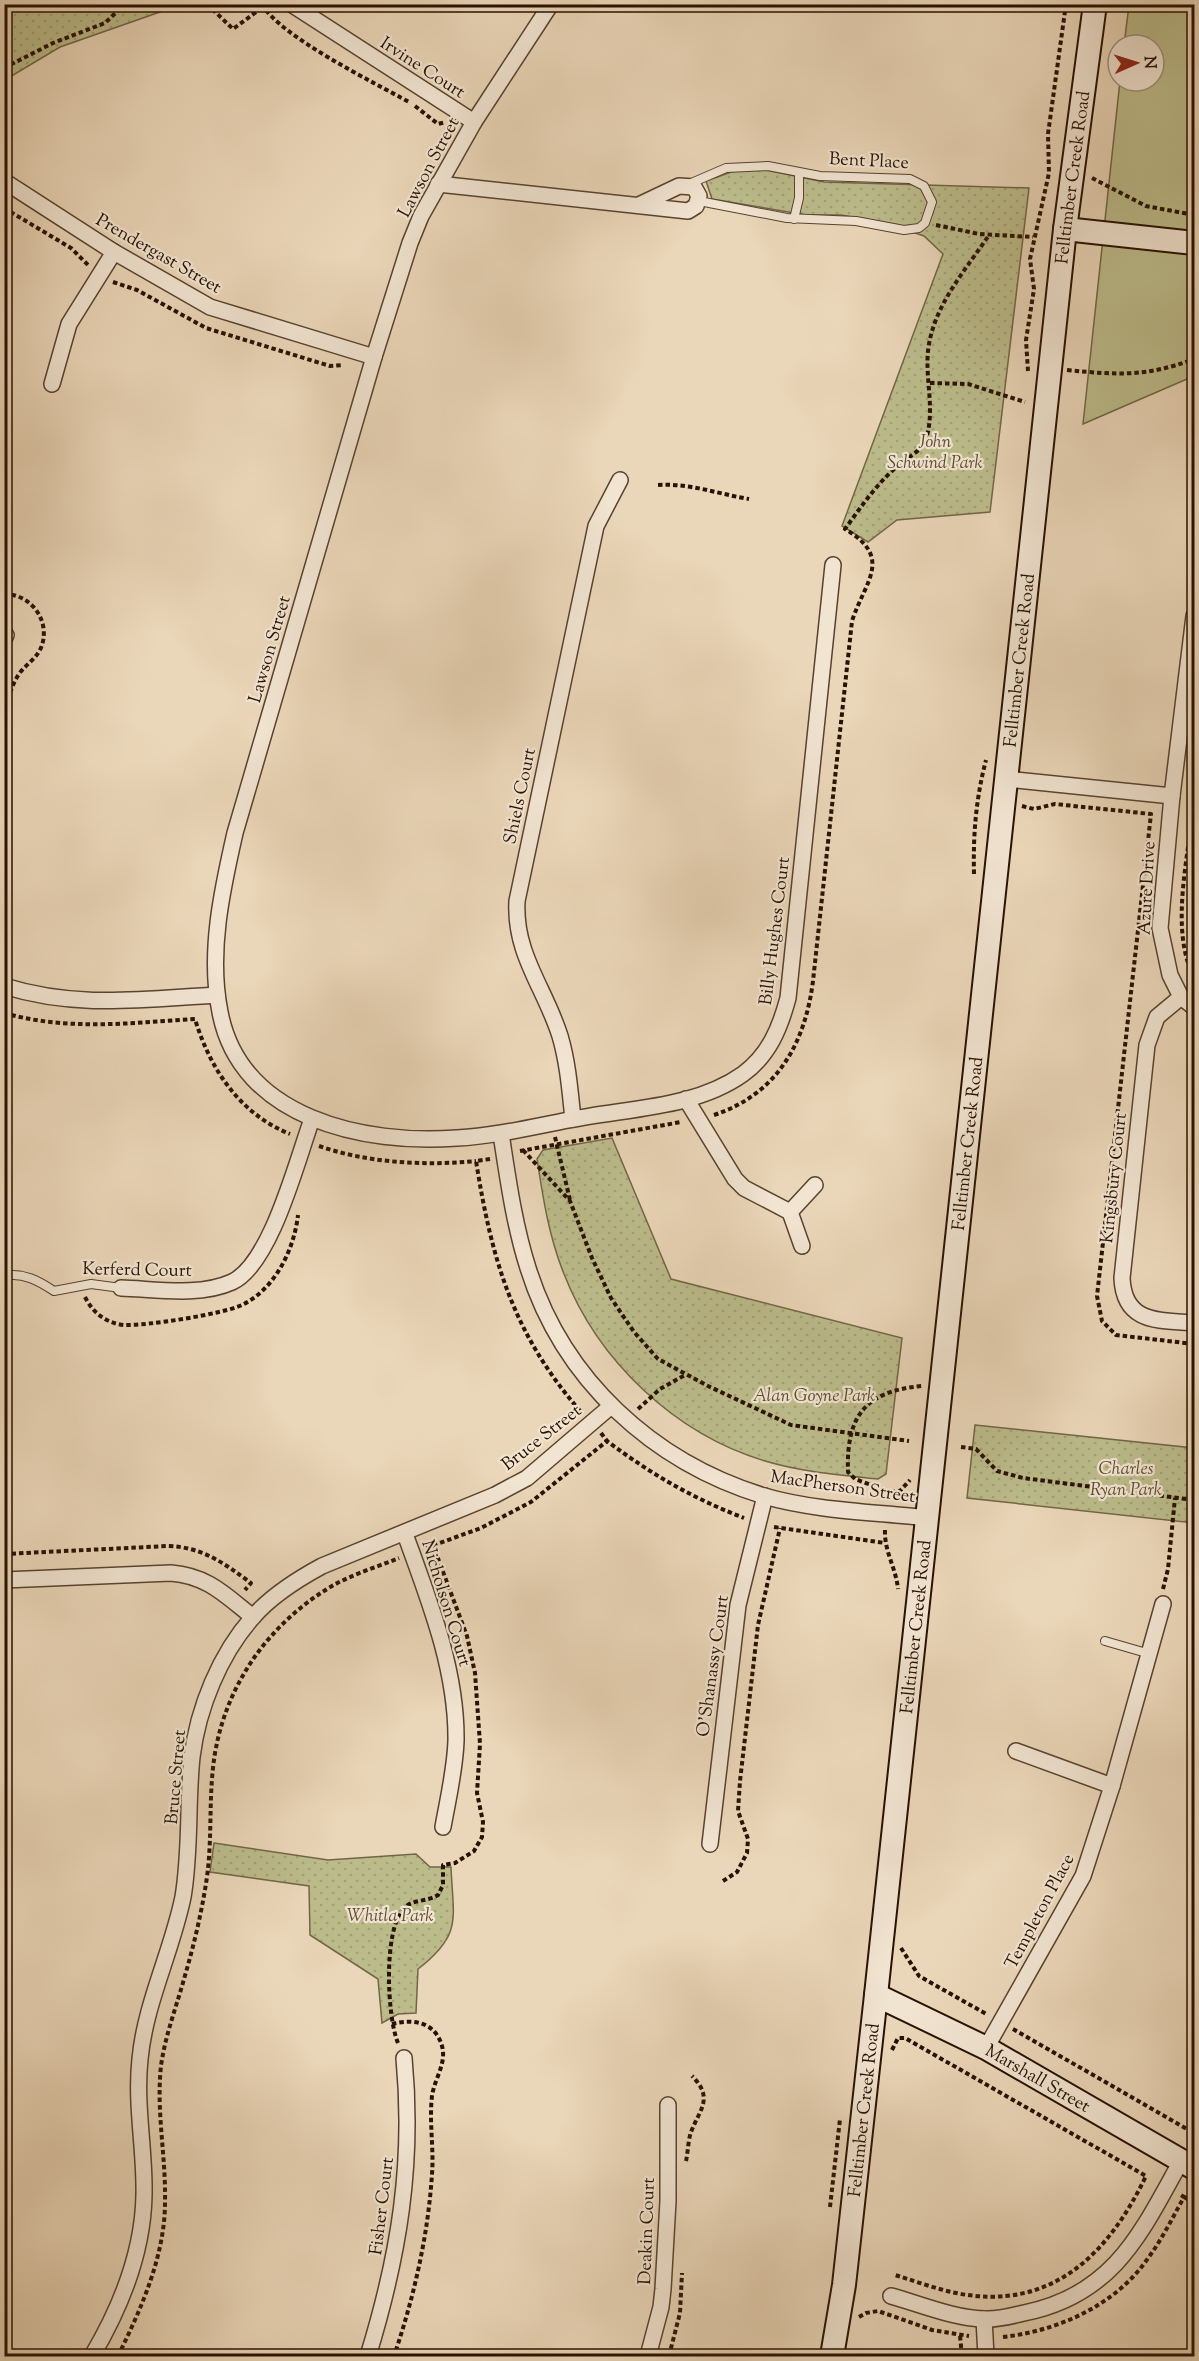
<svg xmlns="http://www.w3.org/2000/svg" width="1199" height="2361" viewBox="0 0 1199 2361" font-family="'Sorts Mill Goudy',serif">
	<defs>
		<pattern id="park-dots" width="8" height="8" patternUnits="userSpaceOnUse" patternTransform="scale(1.5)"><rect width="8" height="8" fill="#bcbc8b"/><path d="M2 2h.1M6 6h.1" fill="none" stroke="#a2a176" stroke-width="1.8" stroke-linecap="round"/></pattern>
	</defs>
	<rect width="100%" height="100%" fill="#ead6b8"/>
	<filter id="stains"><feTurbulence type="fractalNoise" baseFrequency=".00333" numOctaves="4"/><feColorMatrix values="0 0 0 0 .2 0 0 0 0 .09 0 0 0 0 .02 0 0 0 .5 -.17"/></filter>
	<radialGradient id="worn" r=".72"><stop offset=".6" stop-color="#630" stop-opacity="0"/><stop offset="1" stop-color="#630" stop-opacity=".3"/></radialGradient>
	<path fill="#bcbc8b" stroke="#726646" stroke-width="1.5" d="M1129 5H1178L1194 17V376L1083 424 1120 81H1154V45H1124Z"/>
	<g fill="url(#park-dots)" stroke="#726646" stroke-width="1.5">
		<path d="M4 5 5 4 180 5 60 47 5 80Z"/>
		<path d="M737 170H766L824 182 1029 188 990 512 897 520 868 542 842 526 943 254 924 236 886 223 841 215H806L712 199 706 181Z"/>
		<path d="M612 1138 671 1279 902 1338 886 1474 878 1479C840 1475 802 1472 765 1461 675 1434 598 1361 564 1274 549 1237 543 1198 537 1159L543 1150Z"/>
		<path d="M975 1425 1194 1448V1523L967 1498Z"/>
		<path d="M214 1843 328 1860 416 1854 430 1867H451C453 1919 463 1934 418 1969L416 2013 398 2014 382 2023 378 1979 310 1935 309 1886 210 1872Z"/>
	</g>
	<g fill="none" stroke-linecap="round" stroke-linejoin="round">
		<g stroke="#58422e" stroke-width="10">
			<g id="lane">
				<path d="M689 184 726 168 768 166 820 176 910 179 924 186 932 202 925 223 919 228 904 230 856 221 787 218 699 201"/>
				<path d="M794 219 799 198V173"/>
				<path d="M4 1276C23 1272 39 1281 54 1291L91 1284 121 1288"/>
				<path d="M1105 1641 1150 1654"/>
			</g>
		</g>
		<g stroke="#58422e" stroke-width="18">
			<g id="street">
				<path d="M291 4 474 122"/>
				<path d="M551 4 474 122 421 216 410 243 374 357 235 833C222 890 208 953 220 1012 240 1119 365 1145 457 1138 495 1136 532 1127 569 1120 625 1108 694 1109 743 1074 769 1055 780 1028 788 998L833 565"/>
				<path d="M4 181 114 252 210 307 374 357"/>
				<path d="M438 184 688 211 696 206 699 196 694 187 679 186 639 205"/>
				<path d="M52 384 69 324 114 252"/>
				<path d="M1194 616 1172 796 1160 928 1170 975 1181 997 1194 1007"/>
				<path d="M4 639 6 635"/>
				<path d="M1006 779 1172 796"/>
				<path d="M4 986C77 1009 143 999 217 995"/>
				<path d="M1181 997 1157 1017 1147 1045 1122 1278C1124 1324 1159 1320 1194 1323"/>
				<path d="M686 1099 735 1179 744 1188 790 1212"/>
				<path d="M573 1119C570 1091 568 1063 560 1036 545 988 514 954 517 901L596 526 620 480"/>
				<path d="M501 1134C508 1179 514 1224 528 1268 563 1380 653 1462 764 1496 816 1511 874 1512 927 1518"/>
				<path d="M802 1246 790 1212 815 1185"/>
				<path d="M121 1288C155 1289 199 1297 232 1282 271 1264 297 1160 312 1119"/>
				<path d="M405 1534C429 1600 457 1670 456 1741 455 1770 448 1799 443 1827"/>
				<path d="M4 1580 171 1573C208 1576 225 1595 253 1617"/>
				<path d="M1016 1751 1112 1786"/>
				<path d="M710 1844 738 1605 765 1496"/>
				<path d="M986 2048 1083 1876 1112 1786 1163 1604"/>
				<path d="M891 2296C920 2304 953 2318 984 2319 997 2320 1011 2316 1024 2313 1114 2295 1141 2233 1181 2161"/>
				<path d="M984 2319 986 2356"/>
				<path d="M92 2356C121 2307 143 2253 144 2195 145 2149 135 2105 140 2059 145 2004 172 1951 183 1897 191 1850 187 1804 192 1757 198 1708 220 1654 253 1617 271 1596 298 1579 322 1566L495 1495 527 1478 610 1407"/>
				<path d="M368 2356C399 2255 414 2164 404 2058"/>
				<path d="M648 2356 661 2307 663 2289 668 2201V2105"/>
			</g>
		</g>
		<g stroke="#281100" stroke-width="26">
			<g id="secondary">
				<path d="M1065 229 1194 243"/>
				<path id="s1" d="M876 1995 986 2048 1194 2168"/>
				<path id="s2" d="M832 2356 844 2285 876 1995 1065 229 1095 4"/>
			</g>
		</g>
		<g stroke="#281100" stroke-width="4" stroke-dasharray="4.5 3" stroke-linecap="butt">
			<path d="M207 4 233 29 267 4"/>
			<path d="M262 4C279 36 375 83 409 102"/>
			<path d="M4 68 53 43 105 23 125 4"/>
			<path d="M415 106 438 124 446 122"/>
			<path d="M1092 178 1146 206 1194 215"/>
			<path d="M4 208 71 248 88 265"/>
			<path d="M936 225 979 234 1033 237"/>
			<path d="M113 282 137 290 206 328 330 366 343 365"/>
			<path d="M1067 370C1118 375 1146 377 1194 359"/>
			<path d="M1028 371 1026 340 1034 289 1030 259 1049 173 1048 134 1066 4"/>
			<path d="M930 383 968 384 1025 402"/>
			<path d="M658 485C690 483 718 494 749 499"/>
			<path d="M4 594C31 594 50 620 42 645 38 658 26 664 19 674 12 684 9 697 4 709"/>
			<path d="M1194 802C1189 854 1169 930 1194 977"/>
			<path d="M1022 806 1034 809 1055 804 1151 814 1097 1296 1102 1321 1116 1335 1194 1344"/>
			<path d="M974 874C973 834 976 798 986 760"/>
			<path d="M4 1013C67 1031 130 1023 195 1019 210 1069 240 1114 290 1134"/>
			<path d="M714 1115C777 1094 805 1044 813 981L852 621C865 581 894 558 845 529 863 504 880 479 905 460 912 455 921 450 925 442 936 412 925 381 928 351 933 306 965 271 989 235"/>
			<path d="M555 1137 570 1200"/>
			<path d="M319 1146C368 1163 424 1166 476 1161"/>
			<path d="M523 1150 570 1201 592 1258 611 1298 634 1332 658 1359 708 1386 791 1425 909 1441"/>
			<path d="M520 1151 681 1122"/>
			<path d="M490 1159 476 1161C492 1261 513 1334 581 1412"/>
			<path d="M85 1297C93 1313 106 1323 124 1325 146 1326 223 1314 242 1305 275 1289 294 1250 298 1215"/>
			<path d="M638 1409 660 1389 685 1375"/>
			<path d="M601 1433 607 1441"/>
			<path d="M961 1447 976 1449 997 1471 1023 1478 1194 1500"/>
			<path d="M890 1492 855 1479 848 1472C846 1415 866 1391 922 1386"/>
			<path d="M890 1499V1492L900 1491 910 1480"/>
			<path d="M774 1527 885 1543"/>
			<path d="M885 1530C884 1551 896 1568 898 1589"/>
			<path d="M426 1548 481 1528 531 1502 607 1441C651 1474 692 1498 744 1518"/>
			<path d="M4 1554 168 1546C202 1547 224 1563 251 1583L245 1590"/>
			<path d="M1163 1589 1168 1569 1175 1498"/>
			<path d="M723 1881 737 1872 747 1853 748 1839 738 1811 740 1781 758 1625 780 1528"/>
			<path d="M901 1948 919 1976 988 2015"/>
			<path d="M392 2024C407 2020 427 2020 437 2035 452 2058 435 2075 432 2096 429 2122 434 2148 432 2174 428 2236 414 2297 394 2356"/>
			<path d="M1013 2029 1194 2133"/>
			<path d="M398 2043C387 2017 383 1930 404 1908 413 1899 427 1902 438 1895L443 1885V1865L455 1863 474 1851 482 1837 483 1822 477 1793 480 1744 475 1673 467 1636 433 1545"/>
			<path d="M892 2050 898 2038H905L1146 2176C1108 2255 1051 2312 956 2293 936 2289 915 2281 895 2275"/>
			<path d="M686 2161C688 2152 688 2141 691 2132 700 2109 714 2098 692 2076"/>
			<path d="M1184 2197 1194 2203"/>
			<path d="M830 2207 840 2119"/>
			<path d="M859 2317 866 2313 878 2311 932 2330 969 2336"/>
			<path d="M960 2336 962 2356"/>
			<path d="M1003 2337C1057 2331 1114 2306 1146 2261 1161 2241 1172 2219 1184 2197L1181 2195"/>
			<path d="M118 2356C141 2309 165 2256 165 2202 166 2156 156 2111 161 2066 165 2036 176 2008 184 1979 194 1945 202 1911 207 1877 212 1840 209 1804 213 1768 221 1691 266 1625 332 1586 353 1574 377 1567 399 1558"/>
			<path d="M669 2356 680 2313 682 2273"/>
		</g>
		<use href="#lane" stroke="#f1e4d1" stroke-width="8"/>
		<use href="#street" stroke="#f1e4d1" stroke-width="15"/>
		<use href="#secondary" stroke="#f1e4d1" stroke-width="22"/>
	</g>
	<g text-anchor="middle" stroke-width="4.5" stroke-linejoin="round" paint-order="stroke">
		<g font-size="18" fill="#281100" stroke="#f1e4d1">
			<text transform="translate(423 67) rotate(33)" y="6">Irvine Court</text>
			<text transform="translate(869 160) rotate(3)" y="6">Bent Place</text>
			<text transform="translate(428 167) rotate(-62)" y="6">Lawson Street</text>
			<text dy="6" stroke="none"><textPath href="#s2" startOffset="2192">Felltimber Creek Road</textPath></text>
			<text transform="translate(159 253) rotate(30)" y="6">Prendergast Street</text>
			<text transform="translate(269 649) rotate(-74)" y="6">Lawson Street</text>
			<text dy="6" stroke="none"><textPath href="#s2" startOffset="1706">Felltimber Creek Road</textPath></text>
			<text transform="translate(519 796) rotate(-78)" y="6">Shiels Court</text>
			<text transform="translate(1146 888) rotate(-87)" y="6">Azure Drive</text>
			<text transform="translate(774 931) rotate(-83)" y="6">Billy Hughes Court</text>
			<text dy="6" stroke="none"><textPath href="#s2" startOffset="1220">Felltimber Creek Road</textPath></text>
			<text transform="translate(1113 1178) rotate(-84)" y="6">Kingsbury Court</text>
			<text transform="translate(137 1269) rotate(1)" y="6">Kerferd Court</text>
			<text transform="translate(541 1437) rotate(-38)" y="6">Bruce Street</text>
			<text transform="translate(843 1486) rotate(8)" y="6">MacPherson Street</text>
			<text transform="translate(447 1603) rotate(73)" y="6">Nicholson Court</text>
			<text dy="6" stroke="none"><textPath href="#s2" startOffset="734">Felltimber Creek Road</textPath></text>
			<text transform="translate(712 1666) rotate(-82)" y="6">O'Shanassy Court</text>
			<text transform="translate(175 1777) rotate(-85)" y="6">Bruce Street</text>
			<text transform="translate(1039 1911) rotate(-62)" y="6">Templeton Place</text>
			<text dy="6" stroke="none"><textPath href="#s1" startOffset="182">Marshall Street</textPath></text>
			<text dy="6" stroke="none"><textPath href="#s2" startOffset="248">Felltimber Creek Road</textPath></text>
			<text transform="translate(381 2206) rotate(-83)" y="6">Fisher Court</text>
			<text transform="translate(646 2231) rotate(-88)" y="6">Deakin Court</text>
		</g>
		<g font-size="18" font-style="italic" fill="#5c4d31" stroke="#f1e4d1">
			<text x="935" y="447">John<tspan x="935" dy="21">Schwind Park</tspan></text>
			<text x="814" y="1401">Alan Goyne Park</text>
			<text x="1126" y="1474">Charles<tspan x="1126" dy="21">Ryan Park</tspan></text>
			<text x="390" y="1921">Whitla Park</text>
		</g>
	</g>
	<rect width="1199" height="2361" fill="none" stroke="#ead6b8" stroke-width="24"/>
	<rect x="6" y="6" width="1187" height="2349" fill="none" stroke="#281100" stroke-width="3"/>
	<rect x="12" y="12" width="1175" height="2337" fill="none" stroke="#281100" stroke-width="1.5"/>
	<g transform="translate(1136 63) rotate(87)"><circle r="28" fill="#f1e4d1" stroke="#a1907d" stroke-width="1.5"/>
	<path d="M0-4.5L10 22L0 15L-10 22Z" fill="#8f2418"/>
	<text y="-9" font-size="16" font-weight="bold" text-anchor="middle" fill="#281100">N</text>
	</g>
	<rect width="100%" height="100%" filter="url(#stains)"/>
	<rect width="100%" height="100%" fill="url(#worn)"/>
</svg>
